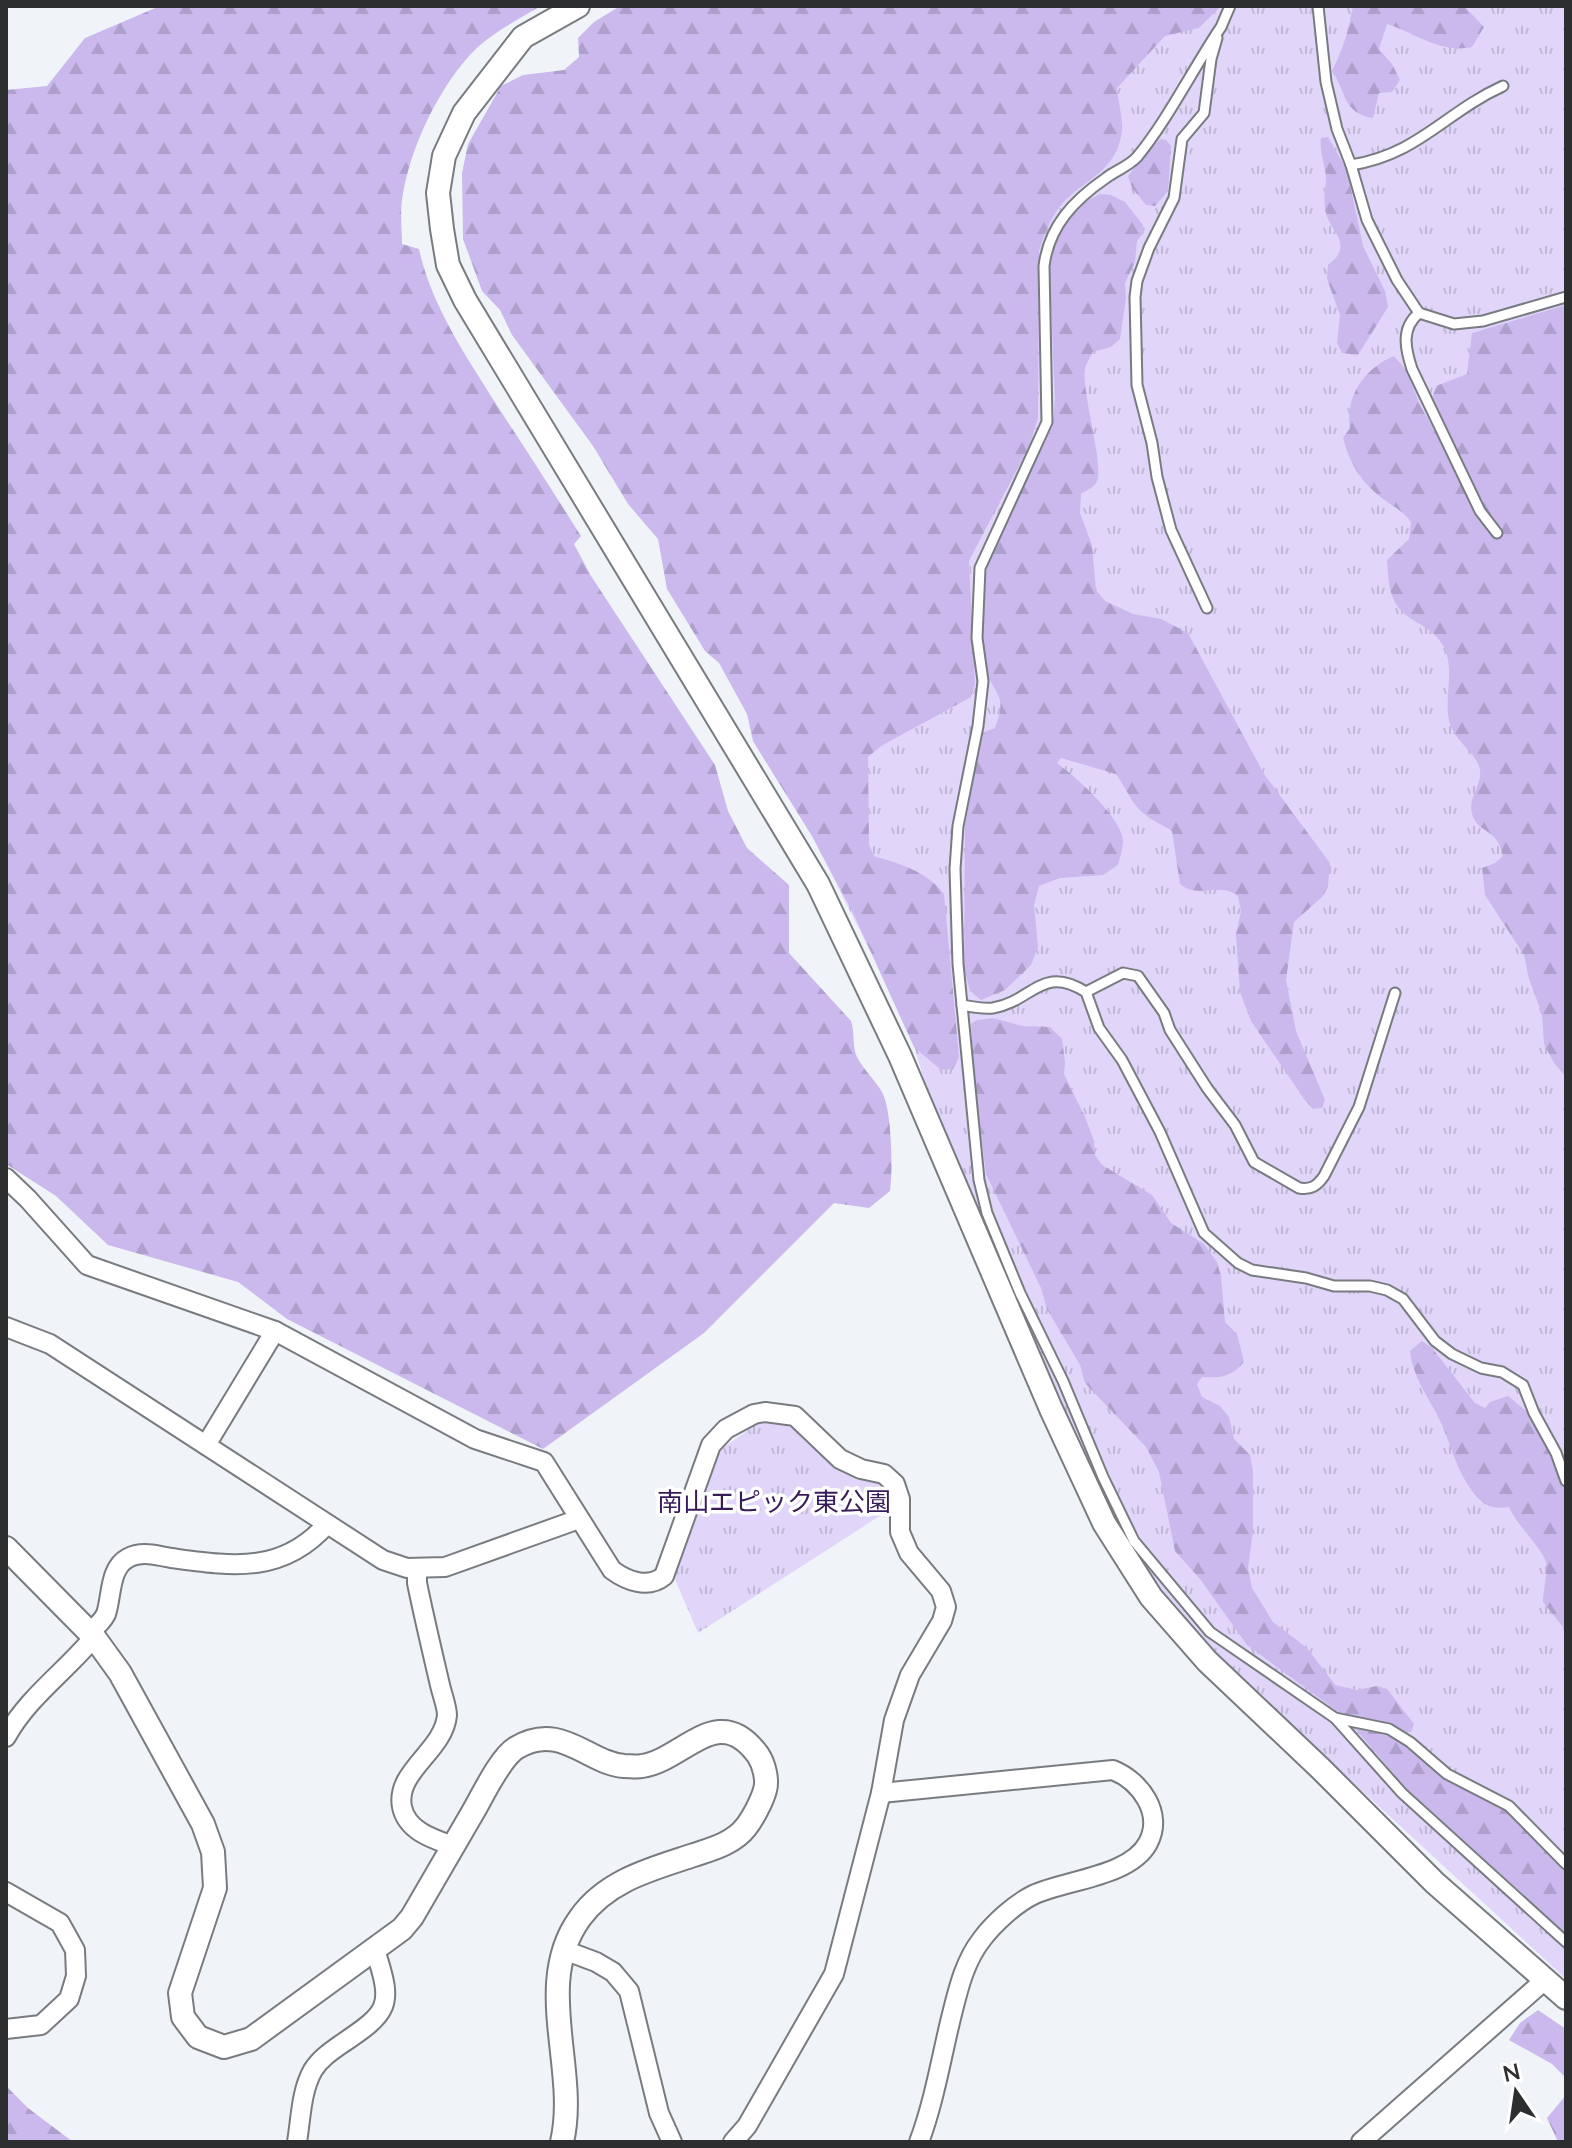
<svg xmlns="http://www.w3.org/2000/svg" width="1572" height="2148" viewBox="0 0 1572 2148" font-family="Lato,'Noto Sans JP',sans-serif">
	<defs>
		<pattern id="grass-tufts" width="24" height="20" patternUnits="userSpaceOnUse" patternTransform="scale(2)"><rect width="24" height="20" fill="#e1d5fa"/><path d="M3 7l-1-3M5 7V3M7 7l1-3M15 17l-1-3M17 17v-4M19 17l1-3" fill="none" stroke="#c1b7d7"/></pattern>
		<pattern id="forest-firs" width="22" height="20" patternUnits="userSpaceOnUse" patternTransform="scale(2)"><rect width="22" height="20" fill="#cbb9ee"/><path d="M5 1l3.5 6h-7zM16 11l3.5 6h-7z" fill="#af9fcc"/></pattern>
	</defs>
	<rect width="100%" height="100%" fill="#f0f4f8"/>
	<g fill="url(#grass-tufts)">
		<path d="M1191 6H1566V1979L1206 1647 1160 1594 1117 1532 1037 1357 933 1108 914 1047 889 988 812 836 753 741 971 613 969 561 1029 447 1039 252 1045 230 1050 140Z"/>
		<path d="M769 1422 792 1424 837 1468 857 1480H882L891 1491 889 1510 698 1633 674 1577 721 1449 757 1424Z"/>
	</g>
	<g fill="url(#forest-firs)">
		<path d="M160 6H541C517 20 488 35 469 56 436 93 409 151 402 200 400 214 402 230 402 244L419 249C432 308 467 357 498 407 526 450 554 493 581 536L574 544 591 576 715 765 728 811 747 848 789 885V953L851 1021C855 1032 852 1047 857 1057 863 1069 875 1080 882 1092 892 1110 893 1170 890 1191L869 1208 834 1203 704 1333 543 1449 287 1319 238 1282 108 1245 56 1196 6 1164V90L47 86 85 38Z"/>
		<path d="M620 6H1221L1199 28 1165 36 1117 88C1118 101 1123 118 1122 131 1117 168 1093 175 1069 197 1053 211 1044 233 1039 252L1038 418 1029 447 969 561 975 684 971 697 881 746 868 757 869 845 874 856C902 865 925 870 944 894L959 1057 953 1069 941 1070 914 1047 854 915 812 836 753 741 747 714 719 663 705 651 667 589 658 539 628 504 593 446 512 335 500 310 482 291 463 239 462 173 468 144 501 86 523 75 564 70 579 57 578 38 594 22Z"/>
		<path d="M1353 6H1464L1484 27 1472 47C1441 54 1415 33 1387 24L1379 49 1392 64 1400 80 1392 92 1379 93 1373 118C1342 113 1347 92 1332 71 1344 47 1348 32 1353 6Z"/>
		<path d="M1328 137 1347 170 1363 246 1385 291 1388 307 1358 355 1342 353 1337 343 1340 315 1327 279 1328 265C1333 261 1338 257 1340 250 1343 239 1333 230 1329 221 1321 205 1326 193 1326 177 1325 164 1319 151 1321 138Z"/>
		<path d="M1161 139 1166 140 1171 146 1168 191 1155 206 1146 205 1132 188 1128 176C1135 167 1153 145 1161 139Z"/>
		<path d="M1100 194 1111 195 1125 202 1143 225 1144 232 1137 241 1135 262 1125 283 1126 298 1120 339 1111 347 1093 352C1090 358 1086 363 1085 369 1081 393 1106 469 1096 483 1093 488 1085 491 1081 494L1080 513 1092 545 1096 590 1105 601 1133 614 1161 619 1188 633 1264 774 1330 863 1328 886 1323 896 1294 922 1286 980 1296 1031 1325 1100 1322 1108 1313 1109 1304 1099 1251 1021 1240 992 1236 934 1241 911 1238 896C1219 881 1199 900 1180 884L1172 831C1163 825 1151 820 1143 813 1131 803 1125 786 1116 774L1061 758 1057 763C1076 777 1121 817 1123 840 1123 849 1120 857 1118 865L1103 875 1060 878 1039 886 1034 905 1038 947 1031 965 1005 990 981 1000 970 991 964 968 965 825 982 733 995 728C999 716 1004 705 997 693 995 687 990 683 989 676 980 639 979 590 991 553L1053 426 1055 401 1049 256 1059 231 1078 205Z"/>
		<path d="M1566 305V1077L1554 1063 1544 1044 1542 1014 1529 979 1524 955 1485 895 1482 868 1495 863 1503 856C1497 827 1478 834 1472 814 1467 797 1485 783 1479 766 1473 750 1453 740 1449 720 1444 696 1455 671 1444 647 1432 624 1405 622 1395 602 1388 590 1388 573 1387 560L1409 539 1411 522C1404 512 1396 508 1386 501 1363 485 1350 465 1343 438L1350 428C1345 396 1365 368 1394 356L1408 372 1419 403 1453 464 1476 515 1494 537 1502 528 1486 511 1432 399 1436 386 1467 374 1472 333Z"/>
		<path d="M993 1018 1023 1026 1050 1027 1062 1039 1065 1062 1064 1074 1085 1117 1094 1141 1095 1155 1102 1165 1152 1195 1171 1223 1204 1244 1217 1262 1221 1276 1225 1322 1237 1334 1244 1362C1231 1377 1222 1378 1202 1377L1197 1384 1202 1397 1220 1406 1229 1417 1234 1439 1250 1455 1253 1472V1530L1248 1568 1252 1588 1273 1622 1307 1648 1335 1685 1357 1690 1377 1686 1387 1689 1414 1724 1411 1732 1401 1731 1388 1724 1341 1714 1247 1645 1200 1579 1175 1551 1159 1472 1146 1447 1085 1383 1080 1365 1047 1309 1041 1288 986 1174 973 1070 971 1024 977 1020Z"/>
		<path d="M1422 1341 1432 1348 1475 1403 1485 1408 1490 1402 1508 1396 1531 1415 1554 1459 1566 1488V1631L1543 1602C1543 1590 1548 1573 1546 1562 1541 1546 1517 1526 1509 1507 1498 1508 1489 1509 1480 1500 1461 1482 1452 1450 1443 1427 1432 1401 1413 1380 1410 1351Z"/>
		<path d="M1352 1725 1384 1732 1410 1747 1444 1777 1507 1810 1566 1869V1934L1405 1787Z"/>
		<path d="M1538 2010 1566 2029V2078L1552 2064 1509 2040 1520 2023Z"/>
		<path d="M6 2086 28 2108 73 2142H6Z"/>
		<path d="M1566 2095V2142H1558L1547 2118Z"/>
	</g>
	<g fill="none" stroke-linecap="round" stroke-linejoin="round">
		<g stroke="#787b7f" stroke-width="13">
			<g id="service">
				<path d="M1230 6 1221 27C1194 67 1167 121 1137 157 1129 166 1115 171 1106 178 1074 200 1049 226 1044 266L1047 422 980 568 977 638 983 681 978 726 958 826 955 869 958 964 979 1180 987 1213 1020 1293 1063 1381 1103 1477 1134 1541 1210 1632 1335 1718 1402 1793 1566 1942"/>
				<path d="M1318 6 1326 82 1337 129 1351 165 1367 220 1397 280 1419 313 1454 324 1483 321 1566 297"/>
				<path d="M1351 165C1419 154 1444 113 1503 86"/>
				<path d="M1419 313C1401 328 1405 348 1412 369L1480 511 1497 533"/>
				<path d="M1207 608 1171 530 1157 477 1152 443 1137 385 1135 297 1137 281 1149 248 1174 198 1182 139 1204 113 1211 59 1217 38"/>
				<path d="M1086 992 1123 973 1138 976 1164 1013 1170 1030 1207 1088 1235 1125 1254 1162 1299 1188C1311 1190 1317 1186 1324 1176L1359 1107 1395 993"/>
				<path d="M962 1005C972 1007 983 1009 993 1008 1033 1001 1042 964 1086 992L1099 1028 1122 1060 1160 1132 1204 1233 1238 1263 1252 1270 1306 1278 1334 1286H1370L1387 1290 1403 1299 1435 1341 1452 1354 1481 1368 1502 1372 1523 1385 1534 1413 1556 1453 1566 1481"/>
				<path d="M1335 1718 1389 1729 1410 1742 1447 1774 1509 1806 1566 1864"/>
			</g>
		</g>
		<g stroke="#787b7f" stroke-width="22">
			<g id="minor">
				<path d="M6 1178 28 1199 87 1265 275 1331 475 1439 544 1462 612 1570C627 1581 648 1589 664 1576L711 1445 726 1429 754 1414 765 1412 795 1416 840 1459 861 1469 884 1474 895 1484 900 1499V1532L909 1553 941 1591 946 1607 942 1621 910 1675 894 1720 881 1793 834 1974 747 2126 733 2142"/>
				<path d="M6 1327 50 1344 383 1560 407 1568 445 1567 579 1519"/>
				<path d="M206 1445 275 1331"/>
				<path d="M417 1568V1583C424 1617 432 1651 440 1685 442 1694 447 1707 447 1715 444 1751 395 1771 402 1807 407 1831 433 1839 453 1846"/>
				<path d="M90 1632C96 1627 102 1622 106 1614 112 1596 109 1568 128 1558 141 1551 157 1555 171 1558 231 1566 282 1575 327 1524"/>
				<path d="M6 1737C27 1698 66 1671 94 1637"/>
				<path d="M881 1793 1113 1770C1140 1781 1164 1813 1148 1843 1130 1877 1064 1880 1033 1895 1015 1904 994 1923 982 1939 964 1962 958 1990 951 2018 941 2059 934 2102 919 2142"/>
				<path d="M6 1892 60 1923 75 1950 76 1976 69 1999 41 2025 6 2029"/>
				<path d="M564 1950 596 1962 613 1972 629 1991 659 2113 672 2142"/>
				<path d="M297 2142C301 2118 301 2091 313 2070 320 2059 330 2052 340 2045 389 2012 394 2007 375 1950"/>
				<path d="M1361 2142 1546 1979"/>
			</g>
		</g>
		<g stroke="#787b7f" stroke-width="26">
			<g id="tertiary">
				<path d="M578 6 523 37 464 113 444 156 438 193 442 229 448 265 465 300 818 884 900 1056 1051 1409 1104 1523 1151 1597 1207 1661 1321 1769 1435 1883 1566 1998"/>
				<path d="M6 1548 94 1637 120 1673 203 1824 213 1852 215 1888 180 1993 183 2017 198 2037 224 2047 251 2039 402 1929 412 1917C432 1882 453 1847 473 1812 483 1795 500 1758 516 1748 561 1721 587 1763 624 1766 630 1766 637 1767 642 1766 684 1760 718 1700 758 1755 764 1764 768 1780 765 1790 762 1801 753 1818 746 1827 734 1843 712 1849 694 1855 652 1869 607 1880 580 1918 532 1984 579 2069 562 2142"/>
			</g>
		</g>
		<use href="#service" stroke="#fff" stroke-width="9"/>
		<use href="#minor" stroke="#fff" stroke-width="18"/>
		<use href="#tertiary" stroke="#fff" stroke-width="22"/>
	</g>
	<g text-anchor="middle" stroke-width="7" stroke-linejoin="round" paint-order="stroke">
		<g font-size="26" fill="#371c59" stroke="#fff">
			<text x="774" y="1511">南山エピック東公園</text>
		</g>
	</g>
	<rect width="1572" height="2148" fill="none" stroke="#2d2e30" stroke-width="16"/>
	<g transform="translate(1516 2092) rotate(347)" stroke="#ffffff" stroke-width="6" paint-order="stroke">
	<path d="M0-6L14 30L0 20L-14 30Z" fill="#2d2e30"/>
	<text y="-12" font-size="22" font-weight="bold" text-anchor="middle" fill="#2d2e30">N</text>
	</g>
</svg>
